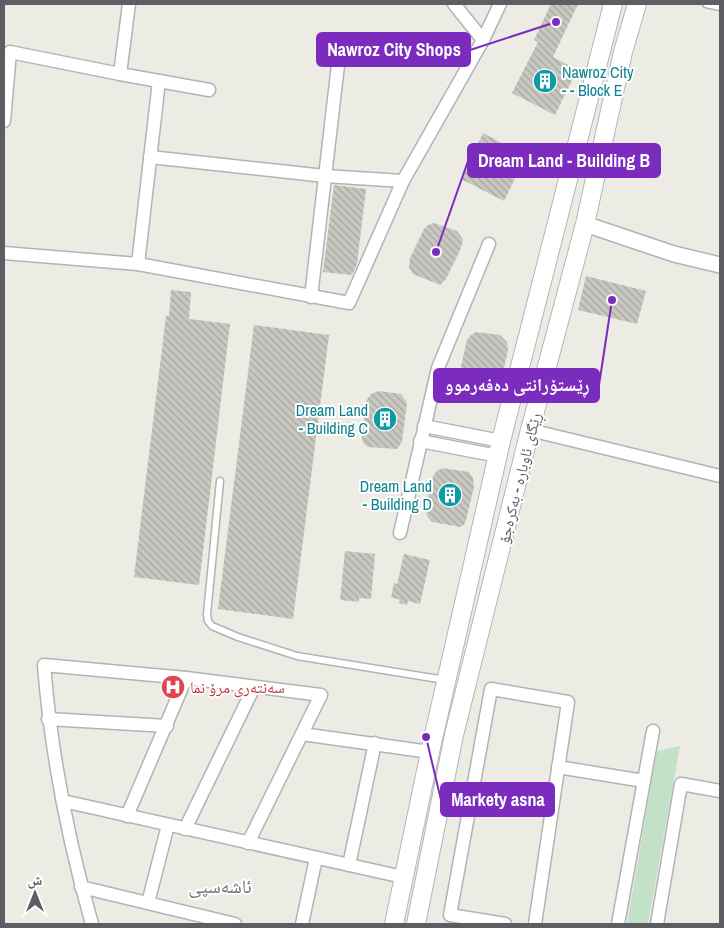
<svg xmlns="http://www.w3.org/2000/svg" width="724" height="928" viewBox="0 0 724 928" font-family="'Archivo Narrow','Noto Naskh Arabic',sans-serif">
	<defs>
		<pattern id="building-back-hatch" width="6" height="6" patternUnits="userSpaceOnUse" patternTransform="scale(1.25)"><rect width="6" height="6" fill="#c8c7c0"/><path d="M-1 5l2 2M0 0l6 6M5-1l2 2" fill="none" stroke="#a6a59f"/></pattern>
	</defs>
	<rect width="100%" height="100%" fill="#ecebe4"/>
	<path fill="#c3e1c7" d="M680 746 648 924H627L657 751Z"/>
	<g fill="url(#building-back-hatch)">
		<path d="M551 4H578L553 57 577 70 555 115 512 93 538 42 534 40Z"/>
		<path d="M483 133 526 156 504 201 461 179Z"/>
		<path d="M334 185 366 189 357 264 352 275 323 272Z"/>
		<path d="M434 223 457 231 463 239 461 248 446 279 440 285 413 274 409 267 410 258 424 229 428 225Z"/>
		<path d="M586 276 646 291 637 324 578 310Z"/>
		<path d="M171 290 191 292 189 319 230 324 199 585 134 577 166 316H169Z"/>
		<path d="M254 325 329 335 293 619 218 609Z"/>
		<path d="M476 332 500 335 507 342 508 351 500 384 498 389 495 391 466 386 461 380 460 371 467 340 471 335Z"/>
		<path d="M379 391 401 394 407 403 402 442 397 449 368 447 364 444 362 439 366 401 371 394Z"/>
		<path d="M442 468 469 472 473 478 474 487 466 520 464 525 460 527 432 522 427 516 426 507 433 476 437 471Z"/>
		<path d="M345 551 375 554 371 599 359 598V602L340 600Z"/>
		<path d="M404 554 430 560 420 604 408 601 407 605 399 603 400 600 391 597 394 583 397 584Z"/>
	</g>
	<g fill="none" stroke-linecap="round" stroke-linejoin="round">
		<g stroke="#b1b3b7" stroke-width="9">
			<g id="service">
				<path d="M706 4 720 7"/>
				<path d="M220 481 207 614 208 621 212 626 238 637 297 656 445 680"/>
			</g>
		</g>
		<g stroke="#b1b3b7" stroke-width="15">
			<g id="minor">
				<path d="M129 4 120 74 209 90"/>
				<path d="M454 4 483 40"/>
				<path d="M4 121 10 52 120 74"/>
				<path d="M150 157 325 176 403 181"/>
				<path d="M4 253 138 264 349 303 403 181 483 40 500 4"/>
				<path d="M138 264 159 81"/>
				<path d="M311 297 338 65"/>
				<path d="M424 426 501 441"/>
				<path d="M530 430 720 476"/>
				<path d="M420 441 498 456"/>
				<path d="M400 533 438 368 489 244"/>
				<path d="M48 719 167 726"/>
				<path d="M302 734 430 752"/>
				<path d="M558 767 644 781"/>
				<path d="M63 801 403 877"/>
				<path d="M127 816 186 678"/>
				<path d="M185 829 254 687"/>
				<path d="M349 865 375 743"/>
				<path d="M81 887 235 924"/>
				<path d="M148 903 168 825"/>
				<path d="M92 924C68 840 51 753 44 665L186 678 321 695 248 843"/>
				<path d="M302 924 316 858"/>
				<path d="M505 924 450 915 491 689 568 702 535 924"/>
				<path d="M618 924 653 731"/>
				<path d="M657 924 681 784 720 791"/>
			</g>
		</g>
		<g stroke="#b1b3b7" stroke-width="18">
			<path id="tertiary" d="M585 224 674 254 720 265"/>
		</g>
		<g stroke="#b3b5b9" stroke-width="20">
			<g id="secondary">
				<path d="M394 924 430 752 501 441 613 4"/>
				<path d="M416 924 454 735 530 430 585 224 623 52 637 4"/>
			</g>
		</g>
		<use href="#service" stroke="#fff" stroke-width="6"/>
		<use href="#minor" stroke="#fff" stroke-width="12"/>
		<use href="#tertiary" stroke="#fff" stroke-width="15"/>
		<use href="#secondary" stroke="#fff" stroke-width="18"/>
	</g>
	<defs>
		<g id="building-disc" transform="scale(1.25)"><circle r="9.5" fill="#0f9aa8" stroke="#fff"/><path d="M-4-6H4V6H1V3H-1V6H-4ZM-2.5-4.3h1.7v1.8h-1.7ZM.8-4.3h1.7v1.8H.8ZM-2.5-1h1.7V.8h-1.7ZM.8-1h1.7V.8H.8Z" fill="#fff"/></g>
		<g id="hospital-disc" transform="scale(1.25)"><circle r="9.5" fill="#e0444e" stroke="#fff"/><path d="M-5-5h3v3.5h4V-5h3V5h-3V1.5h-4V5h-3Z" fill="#fff"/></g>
	</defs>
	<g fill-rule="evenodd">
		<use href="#building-disc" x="545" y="81"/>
		<use href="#building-disc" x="385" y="419"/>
		<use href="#building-disc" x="450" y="495"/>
		<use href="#hospital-disc" x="173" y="687"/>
	</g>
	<g text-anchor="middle" stroke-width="4" stroke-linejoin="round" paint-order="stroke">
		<g font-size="16" fill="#0d838f" stroke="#fff" text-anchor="end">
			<text x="562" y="78" text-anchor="start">Nawroz City<tspan x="562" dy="18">- - Block E</tspan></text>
			<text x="368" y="416">Dream Land<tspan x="368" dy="18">- Building C</tspan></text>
			<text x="432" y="492">Dream Land<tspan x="432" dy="18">- Building D</tspan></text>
		</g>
		<g font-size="16" fill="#5c5e62" stroke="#fff">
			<text transform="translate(519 478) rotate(-76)" y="6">ڕێگای ئاوبارە - بەکرەجۆ</text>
		</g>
		<g font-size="16" fill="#be3a42" stroke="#fff" text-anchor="start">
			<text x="190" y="693">سەنتەرى مرۆ نما</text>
		</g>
		<g font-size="19" fill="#6d7074" stroke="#fff">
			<text x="220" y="893">ئاشەسپی</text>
		</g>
	</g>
	<path fill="none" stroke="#7b2cbf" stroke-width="2" d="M556 22L470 50M436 252L468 161M612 300L599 385M426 737L441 800"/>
	<g fill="#7b2cbf" stroke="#fff" stroke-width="2">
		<circle cx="556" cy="22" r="5"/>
		<circle cx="436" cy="252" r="5"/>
		<circle cx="612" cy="300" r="5"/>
		<circle cx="426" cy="737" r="5"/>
	</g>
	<g fill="#7b2cbf" stroke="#7b2cbf" stroke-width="2">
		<rect x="317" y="33" width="153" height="33" rx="5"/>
		<rect x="468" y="144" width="192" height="33" rx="5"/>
		<rect x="434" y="369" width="165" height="33" rx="5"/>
		<rect x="441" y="783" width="113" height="33" rx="5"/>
	</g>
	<g font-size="18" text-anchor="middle" font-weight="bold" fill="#fff">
		<text x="394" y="56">Nawroz City Shops</text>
		<text x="564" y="167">Dream Land - Building B</text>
		<text x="517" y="391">ڕێستۆرانتی دەفەرموو</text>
		<text x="498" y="806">Markety asna</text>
	</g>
	<rect width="724" height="928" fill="none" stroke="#5c5e62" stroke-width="10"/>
	<g transform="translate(35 893)" stroke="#ffffff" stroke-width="4" paint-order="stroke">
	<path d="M0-4L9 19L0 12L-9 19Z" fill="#5c5e62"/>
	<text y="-8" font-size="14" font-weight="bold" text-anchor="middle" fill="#5c5e62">ش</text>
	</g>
</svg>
